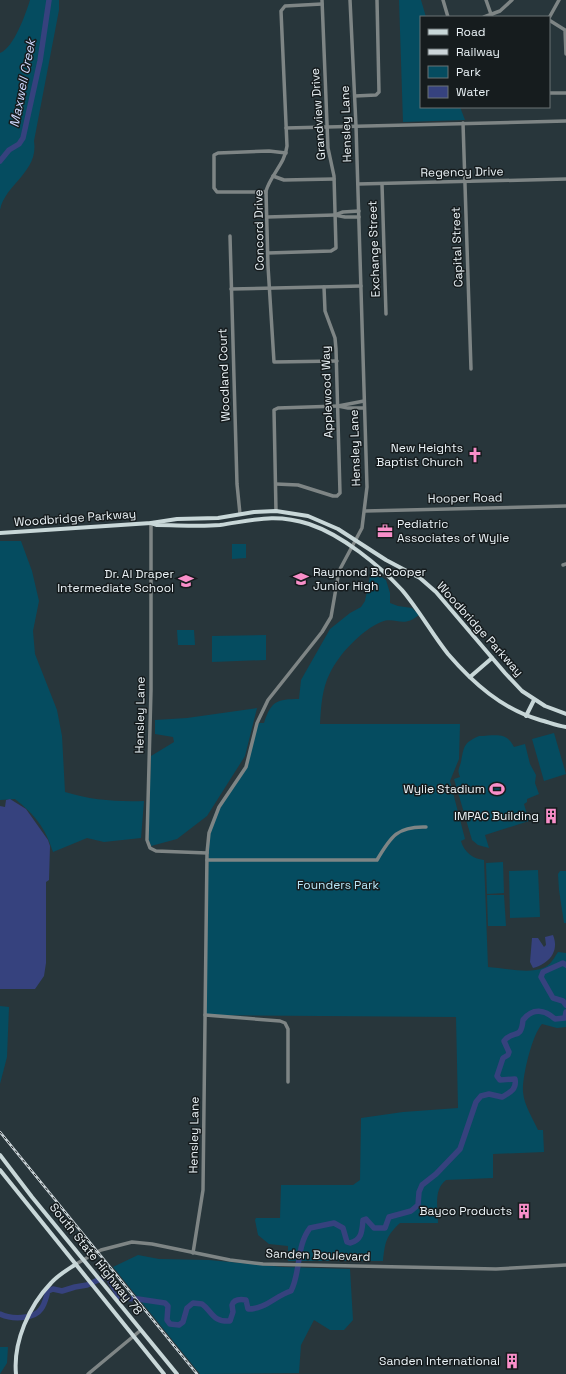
<svg xmlns="http://www.w3.org/2000/svg" width="566" height="1374" viewBox="0 0 566 1374" font-family="'Space Grotesk',sans-serif">
	<rect width="100%" height="100%" fill="#28363b"/>
	<g fill="#054c60">
		<path d="M30 0H59V10L34 141C39 172 5 184 0 210V53C14 48 26 13 30 0Z"/>
		<path d="M399 0H421L426 17H421V107H460L465 120 403 122Z"/>
		<path d="M0 541H21L32 571 39 601 33 631 35 654 57 710 62 736 65 792C91 800 117 802 144 801L141 838 104 842 87 838 53 852C45 827 35 815 15 799L0 800Z"/>
		<path d="M232 544H246V558L232 559Z"/>
		<path d="M374 572 386 580 390 593V603L398 606 412 608 419 615C402 629 396 616 381 622 362 630 339 654 330 673 322 688 321 707 320 724H460L459 759 450 781 465 839 461 841C464 852 473 859 484 860L488 967C503 968 529 974 543 968 550 966 554 958 558 952L566 953V1027L557 1028 542 1024C532 1035 522 1077 523 1092 524 1105 533 1119 538 1130H543L544 1152 493 1154V1178L446 1180C433 1190 438 1208 438 1223H400C386 1236 385 1242 383 1261H288V1246L269 1244 258 1235 255 1220 256 1218H280L281 1185H353L360 1180 361 1118 403 1112 458 1108 456 1017 205 1015 209 833 224 799 244 771 257 723H264C271 701 277 699 299 699L301 680 330 629 350 613 361 607 365 601 370 576Z"/>
		<path d="M177 630H194L195 645H178Z"/>
		<path d="M266 635V660L212 662V636Z"/>
		<path d="M257 708 245 756 207 816 177 839 151 846 148 837 151 756 174 742 173 737 155 734V720L187 718Z"/>
		<path d="M554 733 566 774 544 781 532 739Z"/>
		<path d="M479 736C495 736 506 731 514 747L525 744 530 764 536 775 535 783 539 794 527 799V802L524 804 529 821 485 835 489 848 478 845 472 840 454 779 460 777C457 770 459 769 461 762 464 747 463 743 479 736Z"/>
		<path d="M503 862 504 893 487 894 486 863Z"/>
		<path d="M538 870 540 917 510 918 509 871Z"/>
		<path d="M560 871H566V923H564L559 890 558 874Z"/>
		<path d="M487 895H504L506 926H488Z"/>
		<path d="M0 1006 9 1007 7 1057 0 1084Z"/>
		<path d="M138 1255 159 1259 209 1260 283 1267 350 1269 353 1320 344 1330H330L314 1320 301 1345 299 1373 200 1374 113 1267Z"/>
		<path d="M0 1347H8L7 1363 0 1374Z"/>
	</g>
	<g fill="#36427e">
		<path d="M10 799 26 809 48 840 50 846 49 880 46 882V963L44 976 35 989H0V806L5 807 6 800Z"/>
		<path d="M553 935C560 952 548 964 533 968L530 962 532 938H538L544 947 546 945 545 937Z"/>
	</g>
	<g fill="none" stroke-linecap="round" stroke-linejoin="round">
		<g stroke="#36427e" stroke-width="5.5">
			<path d="M0 161 9 150 19 144 23 138 40 61 49 0"/>
			<path d="M566 965 563 963 543 972 541 977 553 998 563 1001 566 1005"/>
			<path d="M0 1314C10 1319 34 1320 41 1309 45 1304 46 1297 48 1291L53 1289 62 1291 75 1287 87 1285 107 1276 120 1298 138 1299 165 1303 168 1306 167 1320 170 1324 179 1325 183 1322 187 1308 193 1303 202 1304C212 1311 212 1322 230 1321L233 1312 232 1305C234 1299 240 1299 246 1300L248 1309C266 1309 275 1296 291 1291 301 1272 296 1246 310 1228L334 1223 343 1228 347 1242 350 1243C362 1240 362 1231 363 1220L366 1219 374 1228H385L389 1217 411 1211 418 1205 419 1192 422 1185 436 1174 460 1149 476 1102 481 1096 489 1094 502 1097C509 1093 517 1090 515 1079L500 1080 497 1076 503 1058 508 1055 509 1052 504 1041C514 1029 521 1041 523 1020 533 1007 545 1010 555 1019L565 1018 566 1012"/>
		</g>
		<g stroke="#7e8585" stroke-width="3.5">
			<path d="M443 0 448 17"/>
			<path d="M486 0 492 17"/>
			<path d="M322 4 285 6 281 11 287 146C285 164 271 174 266 191L268 266 274 362 337 361"/>
			<path d="M484 17 500 11 512 0"/>
			<path d="M549 18 559 0"/>
			<path d="M549 20 565 30 566 54"/>
			<path d="M549 93H566"/>
			<path d="M355 96 376 95 379 92 377 0"/>
			<path d="M463 123 471 369"/>
			<path d="M286 128 566 121"/>
			<path d="M273 176 284 180 334 179"/>
			<path d="M358 184 566 179"/>
			<path d="M382 184 386 314"/>
			<path d="M266 192H217L214 188V155L218 153 269 151 286 153"/>
			<path d="M359 211 343 212 335 215 345 217H359"/>
			<path d="M267 217 335 215"/>
			<path d="M230 236 237 484 240 514"/>
			<path d="M268 253 331 251 336 248 334 176 328 148 322 0"/>
			<path d="M231 289 361 286"/>
			<path d="M364 401 338 406 348 408H364"/>
			<path d="M276 484 298 485 333 496H337L340 493 336 349 335 338 325 311 324 287"/>
			<path d="M276 511 274 410 278 408 338 406"/>
			<path d="M365 511 566 506"/>
			<path d="M151 523V690L147 840 150 848 156 851 207 853"/>
			<path d="M563 565 566 564"/>
			<path d="M207 860H377C391 836 398 826 426 827"/>
			<path d="M205 1015 280 1021 285 1023 288 1029V1082"/>
			<path d="M193 1253 203 1190 207 853 209 833 219 807 246 767 257 723 268 700 322 632 331 617 339 571 362 528 367 487 356 126 350 0"/>
			<path d="M76 1264 101 1250 132 1242 152 1244 230 1260 263 1264 496 1269 566 1265"/>
			<path d="M88 1374 141 1330"/>
		</g>
		<g stroke="#c8d7d8" stroke-width="4">
			<path d="M151 523 157 525C177 525 199 527 220 525 254 520 275 513 309 524 342 535 379 565 402 590 419 610 432 634 448 654 473 683 502 709 540 720 548 722 557 726 566 727"/>
			<path d="M0 533 151 523 177 519 218 518 254 512 276 511 308 516 338 529 386 560 420 578 436 592 505 673 522 691 545 706 566 714"/>
			<path d="M470 677 492 658"/>
			<path d="M526 716 534 700"/>
			<path d="M0 1155 32 1197 177 1374"/>
			<path d="M0 1170 164 1374"/>
			<path d="M16 1374C13 1342 29 1306 51 1283 58 1275 67 1270 76 1264"/>
		</g>
		<g stroke="#ccd5d9" stroke-width="2.5">
			<path id="rail" d="M0 1132 197 1374"/>
		</g>
		<use href="#rail" stroke="#161c1e" stroke-width="1" stroke-dasharray="3" stroke-linecap="butt"/>
	</g>
	<defs>
		<g id="church-bare" transform="scale(1.2)"><path d="M-1.2-6h2.4v3.5h3.3v2.4h-3.3V6h-2.4V-.1h-3.3v-2.4h3.3Z" fill="#f98fc9" stroke="#161c1e" stroke-width="2.5" paint-order="stroke"/></g>
		<g id="office-bare" transform="scale(1.2)"><path d="M-6-3h4V-5.5h4V-3h4V5H-6ZM-1-4.5V-3h2v-1.5ZM-6 0V1H6V0Z" fill="#f98fc9" stroke="#161c1e" stroke-width="2.5" paint-order="stroke"/></g>
		<g id="school-bare" transform="scale(1.2)"><path d="M0-5L7-2L0 1L-7-2ZM-4 1L0 2.5L4 1V4Q0 6-4 4Z" fill="#f98fc9" stroke="#161c1e" stroke-width="2.5" paint-order="stroke"/></g>
		<g id="stadium-bare" transform="scale(1.2)"><path d="M0-5a6.5 5 0 1 0 0 10a6.5 5 0 1 0 0-10ZM-3.5-1.8h7v3.6h-7Z" fill="#f98fc9" stroke="#161c1e" stroke-width="2.5" paint-order="stroke"/></g>
		<g id="building-bare" transform="scale(1.2)"><path d="M-4-6H4V6H1V3H-1V6H-4ZM-2.5-4.3h1.7v1.8h-1.7ZM.8-4.3h1.7v1.8H.8ZM-2.5-1h1.7V.8h-1.7ZM.8-1h1.7V.8H.8Z" fill="#f98fc9" stroke="#161c1e" stroke-width="2.5" paint-order="stroke"/></g>
	</defs>
	<g fill-rule="evenodd">
		<use href="#church-bare" x="475" y="455"/>
		<use href="#office-bare" x="385" y="531"/>
		<use href="#school-bare" x="301" y="579"/>
		<use href="#school-bare" x="186" y="581"/>
		<use href="#stadium-bare" x="497" y="789"/>
		<use href="#building-bare" x="551" y="816"/>
		<use href="#building-bare" x="524" y="1211"/>
		<use href="#building-bare" x="512" y="1361"/>
	</g>
	<g text-anchor="middle" stroke-width="3" stroke-linejoin="round" paint-order="stroke">
		<g font-size="12" fill="#eaf2f6" stroke="#161c1e">
			<text transform="translate(318 114) rotate(-94)" y="4">Grandview Drive</text>
			<text transform="translate(346 124) rotate(-92)" y="4">Hensley Lane</text>
			<text transform="translate(462 172) rotate(-1)" y="4">Regency Drive</text>
			<text transform="translate(259 230) rotate(-91)" y="4">Concord Drive</text>
			<text transform="translate(457 247) rotate(-92)" y="4">Capital Street</text>
			<text transform="translate(374 249) rotate(-92)" y="4">Exchange Street</text>
			<text transform="translate(224 375) rotate(-92)" y="4">Woodland Court</text>
			<text transform="translate(327 392) rotate(-92)" y="4">Applewood Way</text>
			<text transform="translate(355 448) rotate(-92)" y="4">Hensley Lane</text>
			<text transform="translate(465 498) rotate(-1)" y="4">Hooper Road</text>
			<text transform="translate(75 518) rotate(-4)" y="4">Woodbridge Parkway</text>
			<text transform="translate(480 629) rotate(48)" y="4">Woodbridge Parkway</text>
			<text transform="translate(140 715) rotate(-89)" y="4">Hensley Lane</text>
			<text transform="translate(194 1135) rotate(-89)" y="4">Hensley Lane</text>
			<text transform="translate(318 1255) rotate(2)" y="4">Sanden Boulevard</text>
			<text transform="translate(96 1259) rotate(51)" y="4">South State Highway 78</text>
		</g>
		<g font-size="12" fill="#eaf2f6" stroke="#161c1e" text-anchor="end">
			<text x="463" y="452">New Heights<tspan x="463" dy="14">Baptist Church</tspan></text>
			<text x="397" y="528" text-anchor="start">Pediatric<tspan x="397" dy="14">Associates of Wylie</tspan></text>
			<text x="313" y="576" text-anchor="start">Raymond B. Cooper<tspan x="313" dy="14">Junior High</tspan></text>
			<text x="174" y="578">Dr. Al Draper<tspan x="174" dy="14">Intermediate School</tspan></text>
			<text x="485" y="793">Wylie Stadium</text>
			<text x="539" y="820">IMPAC Building</text>
			<text x="512" y="1215">Bayco Products</text>
			<text x="500" y="1365">Sanden International</text>
		</g>
		<g font-size="12" fill="#b9e6f7" stroke="#161c1e">
			<text x="338" y="889">Founders Park</text>
		</g>
		<g font-size="13" font-style="italic" fill="#cdd7fc" stroke="#161c1e">
			<text transform="translate(22 83) rotate(-79)" y="5">Maxwell Creek</text>
		</g>
	</g>
	<rect x="420" y="16" width="130" height="92" fill="#161c1e" stroke="#6b7274"/>
	<rect x="428" y="29" width="20" height="6" fill="#c8d7d8" stroke="#6b7274"/>
	<text x="456" y="36" font-size="12" fill="#eaf2f6">Road</text>
	<rect x="428" y="49" width="20" height="6" fill="#ccd5d9" stroke="#6b7274"/>
	<text x="456" y="56" font-size="12" fill="#eaf2f6">Railway</text>
	<rect x="428" y="66" width="20" height="12" fill="#054c60" stroke="#6b7274"/>
	<text x="456" y="76" font-size="12" fill="#eaf2f6">Park</text>
	<rect x="428" y="86" width="20" height="12" fill="#36427e" stroke="#6b7274"/>
	<text x="456" y="96" font-size="12" fill="#eaf2f6">Water</text>
</svg>
